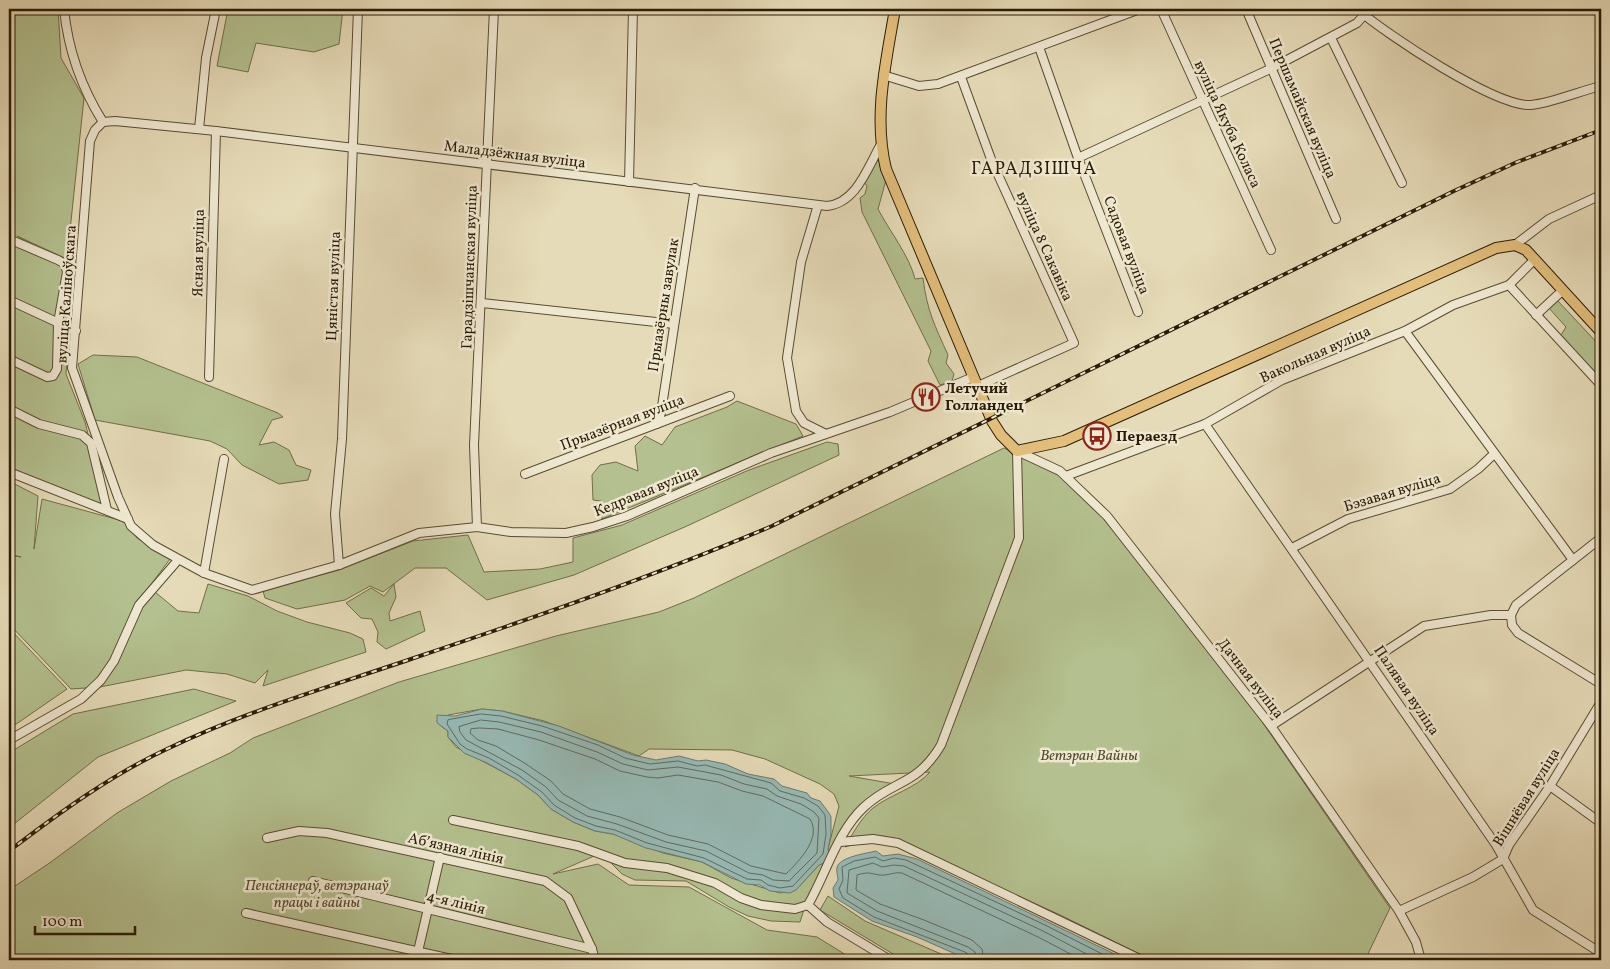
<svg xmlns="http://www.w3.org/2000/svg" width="1610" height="969" viewBox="0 0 1610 969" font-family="Vollkorn,serif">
	<rect width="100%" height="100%" fill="#e6dbb8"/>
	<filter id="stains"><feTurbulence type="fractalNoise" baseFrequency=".004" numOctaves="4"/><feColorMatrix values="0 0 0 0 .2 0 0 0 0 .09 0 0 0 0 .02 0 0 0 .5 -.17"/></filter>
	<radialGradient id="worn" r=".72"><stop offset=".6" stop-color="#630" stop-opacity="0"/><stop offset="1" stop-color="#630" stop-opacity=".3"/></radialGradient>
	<g fill="#b4c08f" stroke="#706e4a">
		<path d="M9 9H58L61 58 84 98 67 259 17 236 72 265 66 374 85 422 107 510 9 471Z"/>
		<path d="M228 9H343L339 44 314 52 256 43 248 72 217 66Z"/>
		<path d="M878 158 886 180 878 209C889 230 910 257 915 279L923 278C927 311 935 326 948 355L946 363 954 374 952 381 940 385 928 361 931 351 862 212 860 198 865 194 867 186 864 182Z"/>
		<path d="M1557 300 1601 347V382L1561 335 1566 327 1548 307Z"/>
		<path d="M93 355 137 357 278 413 283 417 272 420 259 445 274 442 289 450 296 465 311 470 308 480 279 484 242 465 227 449 210 441 95 420 78 364Z"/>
		<path d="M737 401 796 424 803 436 602 519 601 501 593 500 592 475 600 465 616 462 638 471 635 446 645 436 662 445 675 427 727 407Z"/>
		<path d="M827 442 838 444 839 455 687 526 574 575 487 600 446 568H415L383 592 370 586 345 600 297 609 265 598 263 591 339 570 413 541 468 535 484 572 540 569 573 562V538L622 525 749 470Z"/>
		<path d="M1004 448 1062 477 1097 510 1245 697 1390 908 1365 960H1152L1058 914 897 842 858 843 845 847C853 833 861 818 873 808 891 794 915 789 930 772L849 776 895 784C855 804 852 817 829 853L828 849 839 806 834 794 820 784 765 759 732 750 649 749 639 756 544 721 502 711 482 709 448 715 442 727 448 731V737L456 747 516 779 538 795 551 809 573 822 595 831 613 834 663 853 702 862 731 878 780 893 796 890 819 865 824 863 808 897 800 922 771 921 748 916 729 907 686 881 635 880 622 874 601 853 553 874 598 864 629 885 689 887 767 930 817 937 854 960H9V890L51 862 117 813 171 781 230 753 253 738 399 682 556 636 659 612 694 598Z"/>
		<path d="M9 481 38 496 34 549 42 499 123 521 137 538 170 559 149 587 178 611 199 613 208 584 248 596 277 611 307 622 350 633 363 639 366 652 263 686 268 670 255 683 227 674 186 670 100 687 71 689 9 624V555L21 557 9 554Z"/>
		<path d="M394 584 396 597 389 613 390 621 420 611 425 631 386 649 377 642 378 632 372 619 361 618 346 603 371 588 384 596Z"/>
		<path d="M9 628 67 689 9 729Z"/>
		<path d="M194 689 236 701 98 757 9 828V753L73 714Z"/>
		<path d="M828 896 865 921 955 960H903L820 910Z"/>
	</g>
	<g fill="#97bab6" stroke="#6c7a6f">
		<path d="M482 709 502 711 559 726 633 755 656 760 679 756 698 761 706 760 725 764 748 774 774 779 782 786 807 793 811 798 820 801 829 813 831 817V834L828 849 829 853 824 863 819 865 796 890 790 893 770 891 760 885 746 884 702 862 646 848 613 834 595 831 573 822 551 809 538 795 516 779 487 763 464 753 448 737V731L437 723V715L455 716Z"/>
		<path d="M876 851 883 856 898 854 917 859 1127 960H969L917 937 872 921 834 897 833 888 838 880C838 876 836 871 837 868 838 857 868 853 876 851Z"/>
	</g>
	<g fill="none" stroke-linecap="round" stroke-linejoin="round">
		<g stroke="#616a5d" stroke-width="1">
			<path d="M481 714 501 716 542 726 598 745 625 758 650 764 678 761 697 766 705 765 771 783 780 791 804 798 818 806 825 815 826 834 823 854 793 886 780 888 768 885 761 880 747 879 704 858 647 843 615 830 596 826 575 818 554 805 542 792 518 775 489 758 467 749 460 744 447 724 448 720Z"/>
			<path d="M481 720 499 722 541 732 597 752 623 764 648 770 678 767 721 775 744 784 767 789 777 796 801 804 814 812 819 818 817 853 789 881 773 880 763 875 749 873 706 851 666 842 617 824 587 816 558 800 546 787 522 770 466 740 460 732 459 727Z"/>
			<path d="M480 728 498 729 539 740 595 759 620 771 647 777 658 778 678 775 718 782 742 791 763 796 810 819C822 838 799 861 786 874L751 866 708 844 668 835 620 817 590 809 563 794 551 781 526 764 496 746 478 740 470 733 471 729Z"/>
			<path d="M971 960 969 955 965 952 874 917 843 898 839 889 843 880 842 867 854 861 875 857 883 861 894 858 906 860 1043 924 1114 960"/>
			<path d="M977 960 975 952 968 947 877 911 847 893 849 870 873 863 882 867 894 865 904 866 1041 930 1098 960"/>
			<path d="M984 960 982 949 972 940 924 920 880 904 856 890 857 875C872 870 873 876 885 875 892 874 895 872 902 873L1038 937 1082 960"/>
		</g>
		<g stroke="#5a4b31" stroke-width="10">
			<g id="minor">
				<path d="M64 9C68 49 81 87 103 122L95 130 90 141 72 368 118 497 131 526 153 545 204 573 252 590 339 565 419 533 477 527 511 532 566 533 593 527 627 516 771 453 890 412 973 377"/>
				<path d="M1161 9 1271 250"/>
				<path d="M1246 9 1336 219"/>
				<path d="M1357 9C1386 34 1495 107 1531 105 1552 103 1580 91 1601 86"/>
				<path d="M1331 38 1402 183"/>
				<path d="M1039 47 1078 158 1138 312"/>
				<path d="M883 75 919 86 938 84 1140 9"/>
				<path d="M961 77 991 159 1074 343 978 386"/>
				<path d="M103 122 115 121 216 131 827 206C856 203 867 169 880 146"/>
				<path d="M199 129 206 58 216 9"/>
				<path d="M1078 158 1270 69 1357 23 1364 15"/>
				<path d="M629 182 633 9"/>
				<path d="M818 205 801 262 787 358 796 411 804 423 824 433"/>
				<path d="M9 239 58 260 65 264 67 272 58 323 57 369 53 376 47 377 9 359"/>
				<path d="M1515 245 1549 219 1601 195"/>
				<path d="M1509 285 1535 259"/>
				<path d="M9 300 76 331"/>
				<path d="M482 303 674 324"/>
				<path d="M1536 315 1563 290"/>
				<path d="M1405 331 1573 560"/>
				<path d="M209 377 216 131"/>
				<path d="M9 409 39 424 82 435 91 443 107 510"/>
				<path d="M657 424 661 413 695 188"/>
				<path d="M1205 424 1496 845 1533 910 1601 953"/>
				<path d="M9 472 128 519"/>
				<path d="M525 474 730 396"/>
				<path d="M1066 476 1205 424 1282 380 1405 331 1453 305 1509 285 1601 385"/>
				<path d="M477 527 474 445 494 9"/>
				<path d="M1292 548 1348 519 1450 489 1478 469 1494 454"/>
				<path d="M339 565 335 514 342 439 358 9"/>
				<path d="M204 573 224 459"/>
				<path d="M1511 615 1512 625 1518 633 1601 684"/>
				<path d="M1271 726 1424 626 1491 615H1511L1516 605 1601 538"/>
				<path d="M9 740 81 699 101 680 114 661 139 605 178 560"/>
				<path d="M1550 786 1601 823"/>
				<path d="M453 820 578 846 625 863 667 868 715 883 741 898 761 905 795 909 808 905"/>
				<path d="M267 838 299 831 327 833 545 881 568 898 592 949 595 960"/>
				<path d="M840 842 873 839 898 843 1142 960"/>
				<path d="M313 881 592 949"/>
				<path d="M1399 911 1473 877 1503 859 1509 845 1550 786 1601 702"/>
				<path d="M246 913 456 960"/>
				<path d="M416 960 440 857"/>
				<path d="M890 960 827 922 808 905C826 874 837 832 864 807 893 780 917 786 941 745L1019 538 1017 451 1060 471 1107 516 1271 726 1399 911 1416 942 1421 960"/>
			</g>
		</g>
		<g stroke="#2b1b04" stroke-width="12">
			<path id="major" d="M895 9C886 62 873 116 886 169L992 421 1001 435 1017 451 1064 441 1496 248 1515 245 1526 250 1601 332"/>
		</g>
		<use href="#minor" stroke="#efe8d1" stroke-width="8"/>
		<use href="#major" stroke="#e3be7c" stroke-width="10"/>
		<g stroke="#2b1b04" stroke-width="4">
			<path id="rail" d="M9 851C59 813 111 775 167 749 246 711 329 687 411 659 533 618 654 576 772 526L1454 191 1517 162 1601 130"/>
		</g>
		<use href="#rail" stroke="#efe8d1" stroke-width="2" stroke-dasharray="5.5" stroke-linecap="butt"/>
	</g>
	<defs>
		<g id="restaurant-ring" transform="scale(1.4375)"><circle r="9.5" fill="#efe8d1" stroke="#8f2418" stroke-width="1.5"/><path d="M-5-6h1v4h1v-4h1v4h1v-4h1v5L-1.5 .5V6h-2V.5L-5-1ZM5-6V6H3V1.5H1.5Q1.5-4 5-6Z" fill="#8f2418"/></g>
		<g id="bus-ring" transform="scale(1.4375)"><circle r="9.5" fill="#efe8d1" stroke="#8f2418" stroke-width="1.5"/><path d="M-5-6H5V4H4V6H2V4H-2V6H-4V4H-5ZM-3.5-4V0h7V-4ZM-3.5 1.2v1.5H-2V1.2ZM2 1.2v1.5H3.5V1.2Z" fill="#8f2418"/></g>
	</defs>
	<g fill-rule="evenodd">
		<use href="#restaurant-ring" x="926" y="397"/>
		<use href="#bus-ring" x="1097" y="436"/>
	</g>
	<g text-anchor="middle" stroke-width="5" stroke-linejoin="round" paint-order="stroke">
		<g font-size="15" fill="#2b1b04" stroke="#efe8d1">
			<text transform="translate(1303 108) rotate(67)" y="5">Першамайская вуліца</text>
			<text transform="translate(1228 124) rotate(65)" y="5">вуліца Якуба Коласа</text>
			<text transform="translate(515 154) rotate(7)" y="5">Маладзёжная вуліца</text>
			<text transform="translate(1127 245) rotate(69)" y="5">Садовая вуліца</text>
			<text transform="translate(1045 246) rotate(66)" y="5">вуліца 8 Сакавіка</text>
			<text transform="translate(198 253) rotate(-89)" y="5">Ясная вуліца</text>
			<text transform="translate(469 267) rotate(-88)" y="5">Гарадзішчанская вуліца</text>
			<text transform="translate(333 286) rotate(-88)" y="5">Цяністая вуліца</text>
			<text transform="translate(66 294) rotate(-86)" y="5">вуліца Каліноўскага</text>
			<text transform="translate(663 305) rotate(-81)" y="5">Прыазёрны завулак</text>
			<text transform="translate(1315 354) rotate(-24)" y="5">Вакольная вуліца</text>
			<text transform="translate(622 422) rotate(-21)" y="5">Прыазёрная вуліца</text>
			<text transform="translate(646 491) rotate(-22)" y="5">Кедравая вуліца</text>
			<text transform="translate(1392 492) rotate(-17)" y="5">Бэзавая вуліца</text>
			<text transform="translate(1251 678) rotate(52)" y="5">Дачная вуліца</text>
			<text transform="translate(1407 690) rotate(56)" y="5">Палявая вуліца</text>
			<text transform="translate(1526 797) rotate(-58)" y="5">Вішнёвая вуліца</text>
			<text transform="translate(456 848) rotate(13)" y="5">Абʼязная лінія</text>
			<text transform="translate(456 902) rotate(14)" y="5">4-я лінія</text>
		</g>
		<g font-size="15" font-weight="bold" fill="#2b1b04" stroke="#efe8d1" text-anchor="start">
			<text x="945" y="393">Летучий<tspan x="945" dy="17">Голландец</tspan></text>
			<text x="1116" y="441">Пераезд</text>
		</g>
		<g font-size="15" font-style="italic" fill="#544d2e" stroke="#efe8d1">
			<text x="1089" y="760">Ветэран Вайны</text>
			<text x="317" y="890">Пенсіянераў, ветэранаў<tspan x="317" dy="17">працы і вайны</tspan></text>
		</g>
		<g font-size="18" letter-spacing="1" fill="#2b1b04" stroke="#efe8d1">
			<text x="1034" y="174">ГАРАДЗІШЧА</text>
		</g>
	</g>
	<rect width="1610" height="969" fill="none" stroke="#e6dbb8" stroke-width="30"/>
	<rect x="10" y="10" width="1590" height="949" fill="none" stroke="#2b1b04" stroke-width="2.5"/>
	<rect x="15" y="15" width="1580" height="939" fill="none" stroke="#2b1b04"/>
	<path d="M35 926v8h100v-8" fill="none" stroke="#2b1b04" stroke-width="2.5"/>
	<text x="42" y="926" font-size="15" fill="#2b1b04" stroke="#efe8d1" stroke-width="4" paint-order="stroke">100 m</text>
	<rect width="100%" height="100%" filter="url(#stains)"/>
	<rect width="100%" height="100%" fill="url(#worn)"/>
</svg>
